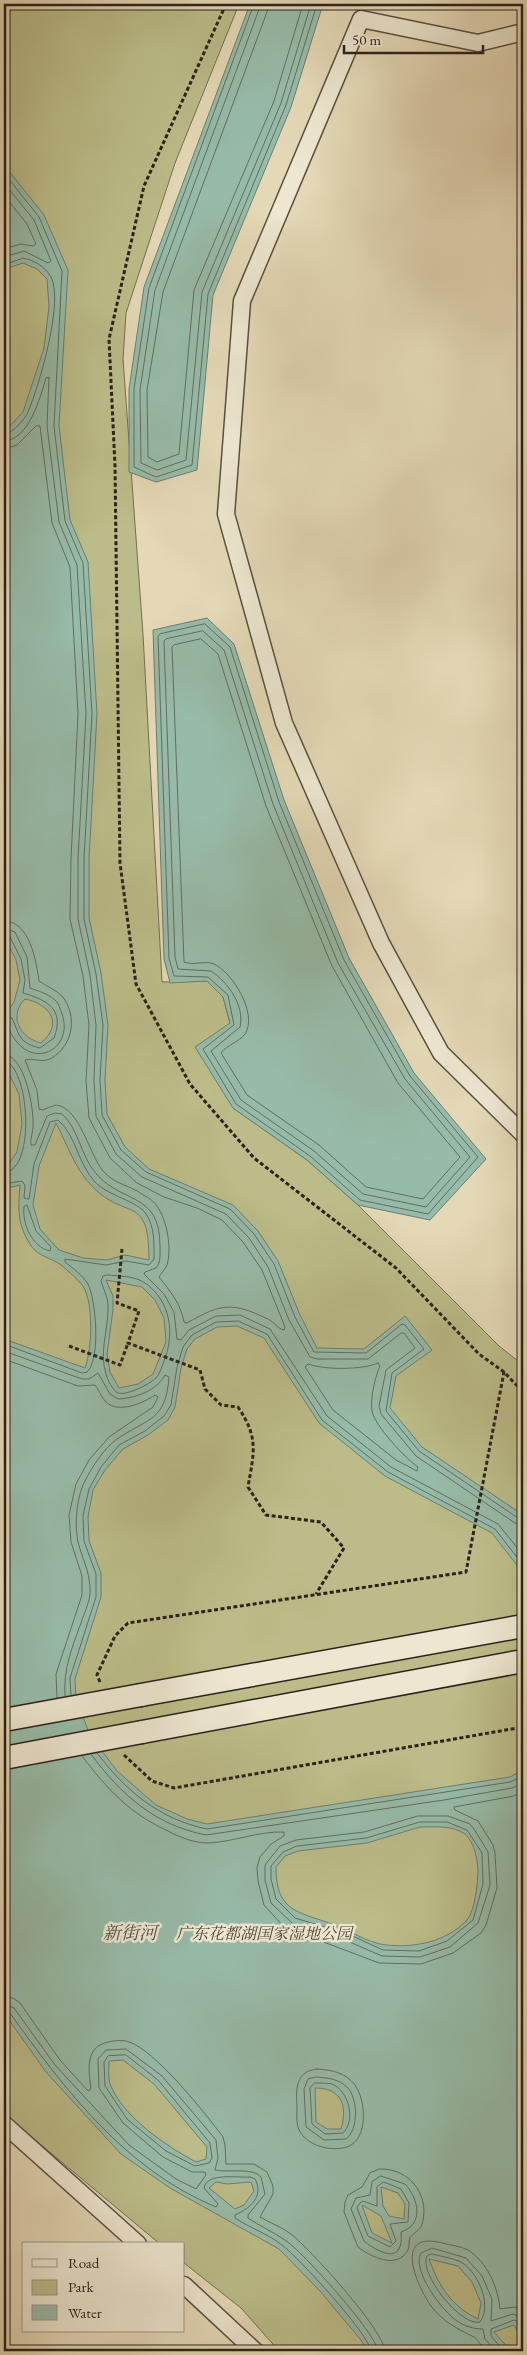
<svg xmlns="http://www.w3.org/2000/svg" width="527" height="2355" viewBox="0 0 527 2355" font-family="'EB Garamond','Noto Serif SC',serif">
	<rect width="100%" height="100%" fill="#e4d8b6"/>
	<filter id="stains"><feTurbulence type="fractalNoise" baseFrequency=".004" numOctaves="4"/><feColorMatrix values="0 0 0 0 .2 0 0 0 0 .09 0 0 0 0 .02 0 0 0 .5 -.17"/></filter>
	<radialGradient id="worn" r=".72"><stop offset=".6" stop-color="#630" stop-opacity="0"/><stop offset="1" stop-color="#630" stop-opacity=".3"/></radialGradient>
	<path fill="#bbbc89" stroke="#736f52" d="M4 4H239L175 163 126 313 123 359 143 634 162 982 207 981 223 997 230 1023 233 1108 307 1160 358 1205 499 1346 523 1365V2351H279L241 2308 184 2263V2244H160L4 2114Z"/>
	<g fill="#97bba9" stroke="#6c7e70" fill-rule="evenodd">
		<path d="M250 4H323L291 107 213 295 197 470 156 482 129 472V389L144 287Z"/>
		<path d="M4 165 44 215 68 270 59 426 70 520 88 562 97 714 89 859V918L101 973 108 1025 105 1080 107 1114 125 1147 149 1169 233 1205 258 1231 278 1261 300 1315 317 1348 364 1349 405 1316 432 1350 396 1376 390 1408 422 1447 523 1515V1573L492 1533 385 1476 319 1423 264 1338 237 1326 217 1327 195 1339 187 1349 181 1368 175 1407 168 1420 148 1435 123 1449 105 1470 93 1490 88 1517 89 1541 101 1573V1597L75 1679 76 1699 90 1735 117 1771 156 1805 187 1819 207 1824 510 1777 523 1770V2351V2340L514 2325 494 2332 511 2351H367L361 2340 320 2291 279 2249 170 2188 121 2154 46 2072 4 2013V1339L85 1368C92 1349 94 1304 83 1286 77 1278 68 1271 61 1265 53 1259 37 1255 32 1247 17 1225 18 1210 20 1185L4 1189V1171L17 1152 22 1124 19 1094 4 1064V1017L14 1002 20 980 16 960 4 936V432L23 412 44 348 49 307 47 279 37 269 23 263 8 268 4 273ZM25 999C50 1004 64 1024 41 1043 20 1038 8 1016 25 999ZM56 1123C67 1144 75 1169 92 1186 126 1222 149 1192 149 1260L125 1255 107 1260 83 1258 59 1250 40 1229 33 1205 39 1166ZM106 1280 142 1287 155 1300 164 1318 166 1342 153 1374 138 1384 119 1388 110 1372 107 1354 113 1310V1296ZM420 1827C435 1827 452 1825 465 1834 474 1842 477 1857 478 1869 478 1881 475 1911 467 1920 446 1942 415 1948 386 1945 367 1943 348 1929 329 1923 295 1911 276 1910 276 1867L285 1856 298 1851 367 1843ZM123 2060 154 2084 207 2147 206 2159 196 2162C166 2146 123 2117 110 2084 108 2078 109 2068 109 2061ZM315 2088C341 2088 348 2105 341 2129H327L316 2122ZM216 2182 227 2184 251 2182 254 2191 244 2205 235 2209 209 2188ZM381 2187 398 2193 405 2204 404 2219 389 2216 383 2206ZM362 2205 381 2216 392 2243 372 2233ZM429 2259 458 2266 472 2282 481 2303 478 2319C451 2306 439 2286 429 2259Z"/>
		<path d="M207 618 234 644 284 800 349 958 414 1073 486 1159 430 1220 358 1205 307 1160 233 1108 195 1047 230 1023 223 997 207 981 170 983 164 959 153 630Z"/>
	</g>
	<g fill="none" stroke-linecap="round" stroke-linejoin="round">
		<g stroke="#616e62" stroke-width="1">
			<path d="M254 4 149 288 134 389V467L156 477 192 465 208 294 286 105 317 4"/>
			<path d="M261 4 155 290 140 390 141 463 157 470 186 460 202 292 281 103 311 4"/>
			<path d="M268 4 267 12 163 292 147 390 148 457 157 462 179 454 194 290 274 101 303 4"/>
			<path d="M4 173 39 217 62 271 54 426 65 521 83 563 92 714 84 859V919L96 974 103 1025 100 1080 102 1115 121 1150 146 1172 230 1209 254 1234 274 1264 295 1317 314 1352 366 1353 402 1324 405 1325 424 1349 392 1373 386 1411 419 1451 518 1518 523 1519"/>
			<path d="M4 183 34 220 51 261 48 263 24 251 4 257"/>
			<path d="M4 195 27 224 36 244 33 246 21 244 4 249"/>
			<path d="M4 265 23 258C33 260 45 266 51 277 64 302 39 386 28 412 25 419 12 434 4 435"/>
			<path d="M4 441C29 440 40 398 46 378L49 377 47 426 59 522 77 565 86 714 78 859V919L90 975 96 1025 94 1080 96 1116 116 1154 142 1177 226 1214 249 1238 268 1267 289 1320 310 1357 317 1359H368L401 1333H404L415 1348 386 1370 379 1406 381 1414 416 1456 515 1523 523 1525"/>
			<path d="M4 449 17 445 36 426H40L52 523 70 567 78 714 71 859 70 919 83 976 89 1025 86 1081 89 1118 110 1158 137 1183 164 1197 197 1208 222 1220 243 1242 262 1270 285 1327 284 1330C278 1329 274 1322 268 1319 232 1302 222 1303 187 1323L184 1322C181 1304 170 1291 159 1277 161 1273 165 1270 167 1265 172 1248 167 1220 157 1206 154 1201 147 1197 142 1194 129 1185 114 1184 103 1171 89 1154 80 1108 56 1105L42 1110 39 1109 37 1090 25 1060C33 1057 42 1064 52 1058 73 1045 78 1016 62 996 56 990 46 986 39 981 36 961 30 921 4 921"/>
			<path d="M205 624 230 647 279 802 344 960 410 1076 478 1157 428 1214 360 1200 310 1156 236 1104 203 1049 234 1025 228 995 208 977 174 976 169 958 158 636 160 634Z"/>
			<path d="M203 631 224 650 273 804 338 963 405 1079 470 1157 426 1207 363 1194 314 1151 241 1100 211 1051 240 1027C245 1006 228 982 211 971L178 969 175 957 164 641 166 639Z"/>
			<path d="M201 639 218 654 266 806 332 966 398 1083 460 1157 423 1199 366 1187 319 1145 247 1095 221 1053C227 1045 239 1042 245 1034 258 1014 233 973 214 964 205 960 193 966 184 962L172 647 174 645Z"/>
			<path d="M4 928 15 932 27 957 30 988C38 991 47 993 55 1000 59 1003 60 1009 62 1014 75 1050 28 1075 8 1027L4 1026"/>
			<path d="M4 934 10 937 21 959 25 980 23 993C47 1000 65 1009 54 1038L40 1048C19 1043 20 1036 12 1018L4 1019"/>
			<path d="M4 1054C25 1056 34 1108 33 1126 33 1132 30 1139 31 1145H35L47 1116 55 1113 62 1114C78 1128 81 1155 94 1171 120 1205 160 1190 160 1246 160 1254 161 1262 156 1268L145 1272 144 1274 164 1294 174 1312 177 1339 181 1340 189 1330 216 1316 240 1315 270 1329 327 1416 391 1467 498 1524 523 1555"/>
			<path d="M4 1061C29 1064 37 1170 4 1173"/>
			<path d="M4 1184 22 1181 25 1185 24 1198 29 1199 34 1164 50 1122 58 1120C76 1135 78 1164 95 1182 108 1196 138 1201 146 1214 155 1227 154 1244 154 1259L149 1265 126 1261 106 1265 65 1259V1262C73 1268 83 1276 88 1284 96 1300 101 1359 87 1372L82 1373 4 1344"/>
			<path d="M27 1205 36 1231 51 1247 50 1251C32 1247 22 1224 24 1207Z"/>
			<path d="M108 1275C119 1276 135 1276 145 1283 171 1301 175 1334 164 1361 162 1366 160 1374 156 1378 150 1384 126 1396 118 1393 113 1391 107 1379 106 1374 99 1352 108 1331 108 1310 109 1299 104 1291 101 1281L103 1276Z"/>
			<path d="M4 1351 82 1379H89L98 1373 110 1394 118 1399C136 1398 156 1391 165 1375L169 1377C166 1421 148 1418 117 1439 103 1449 90 1470 83 1485 76 1502 74 1529 79 1546 84 1562 91 1576 90 1594 89 1603 84 1614 81 1623 72 1647 63 1670 65 1696"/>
			<path d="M4 1359 78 1386 95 1385C99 1390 101 1397 106 1402 119 1414 143 1403 155 1395L158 1397 153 1407 109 1437 89 1460 76 1484 69 1515 71 1542 82 1576V1595L56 1674 57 1698"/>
			<path d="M378 1363 380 1366C375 1377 370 1399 372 1411 374 1425 406 1459 418 1467L417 1471 396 1460 333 1410 305 1367 308 1364C324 1370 363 1370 378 1363Z"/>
			<path d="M71 1695 70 1678 96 1597V1574L84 1541 83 1516 89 1489 101 1467 119 1445 145 1431 164 1416 171 1405 177 1367 183 1347 192 1335 216 1322 238 1321 267 1334 322 1420 388 1472 495 1529 523 1565"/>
			<path d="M97 1753C126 1791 159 1819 207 1829L510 1782 523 1776"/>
			<path d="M91 1754C121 1795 155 1825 206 1835L444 1800 512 1788 523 1783"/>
			<path d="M82 1756C108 1790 129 1813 168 1831 179 1837 194 1843 208 1843 233 1842 259 1831 284 1832V1836L271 1844 260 1857 257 1867 258 1881 264 1905 284 1927 379 1963 421 1964 453 1953 481 1933 486 1925 497 1888 495 1853 493 1845 478 1821 455 1810 454 1807 514 1796 523 1791"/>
			<path d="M418 1816H448L470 1824 474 1829 488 1852 490 1885 478 1923 450 1947 420 1957 382 1956 345 1940 292 1923 271 1903 265 1880V1865L280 1846 296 1840 364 1832Z"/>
			<path d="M420 1822H447L467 1830 482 1853 483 1884 473 1920 447 1941 419 1951 383 1950 348 1934 295 1918 276 1899 271 1879V1866L283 1852 297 1846 366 1838Z"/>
			<path d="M4 1996 13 1998 20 2003 60 2060 88 2091 91 2089C89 2074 85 2051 102 2044 109 2041 122 2039 129 2042 154 2049 206 2114 223 2137L225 2145 226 2164H254L267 2172 273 2186V2194L260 2217C270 2223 282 2227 291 2234 310 2249 384 2330 385 2351"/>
			<path d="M4 2004 14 2008 55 2065 129 2145 176 2179 196 2189 206 2175 205 2172H192L163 2157 123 2123 99 2088 98 2059 106 2050 126 2049 162 2076 216 2140 218 2158 215 2170C228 2173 253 2167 261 2177L265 2194 248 2215V2218C260 2226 273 2232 285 2240 302 2251 377 2334 378 2351"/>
			<path d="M4 2010 10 2013C64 2089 126 2170 216 2207L218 2204 204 2188C207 2172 237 2178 250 2177L255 2179C264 2196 251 2208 235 2215V2218C250 2228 268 2234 282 2245 298 2257 370 2335 371 2351"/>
			<path d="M126 2055 158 2080 210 2143 212 2158 209 2163 195 2166 166 2151 127 2119 105 2086 104 2062 108 2056Z"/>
			<path d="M317 2069C331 2070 345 2072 355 2085 366 2100 369 2139 347 2147 331 2152 307 2146 299 2130 296 2123 297 2115 297 2107 296 2090 295 2071 317 2069Z"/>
			<path d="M317 2077C329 2078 338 2079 347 2087 358 2098 359 2129 346 2139L324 2140 306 2127 304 2089 308 2079Z"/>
			<path d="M315 2083C320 2083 327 2083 332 2084 349 2091 356 2120 343 2133L325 2134 312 2124 310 2088Z"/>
			<path d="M380 2169C411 2168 432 2198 421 2227 418 2231 411 2235 410 2238 408 2242 410 2246 408 2250 397 2270 371 2257 358 2247L344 2212 345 2202 348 2195 362 2187 370 2173Z"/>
			<path d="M381 2176 405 2184C419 2199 424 2225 401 2232 404 2264 382 2255 364 2241L351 2209 356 2198 370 2195 372 2182Z"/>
			<path d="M384 2182 401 2189 409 2203 408 2222 390 2224 396 2241 390 2247 368 2236 357 2208 359 2204 363 2201 377 2206V2187Z"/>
			<path d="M432 2254C440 2256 451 2258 459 2261 477 2269 493 2305 480 2322 461 2327 418 2273 427 2256Z"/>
			<path d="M486 2351C482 2348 478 2339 474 2337 458 2329 443 2322 431 2306 417 2286 392 2230 442 2243 450 2245 460 2246 468 2250 487 2262 498 2287 500 2309L514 2307 523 2309"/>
			<path d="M496 2351 485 2339 483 2329C473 2329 465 2326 457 2321 443 2312 411 2270 421 2253L432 2248 466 2258 482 2276 492 2299 491 2321 513 2314 523 2318"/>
			<path d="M504 2351 491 2336V2329L514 2320 519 2322 523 2330"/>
		</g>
		<g stroke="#595041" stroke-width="19">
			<g id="street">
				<path d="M523 32 478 43 361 19 242 301 226 514 284 723 381 943 441 1053 523 1134"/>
				<path d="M4 2124 138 2244"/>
				<path d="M184 2285 255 2351"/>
			</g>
		</g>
		<g stroke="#2b221a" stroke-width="25">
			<g id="secondary">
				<path d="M141 1695 523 1626"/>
				<path d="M142 1732 523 1661"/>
			</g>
		</g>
		<g stroke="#2b221a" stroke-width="3" stroke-dasharray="4 2.5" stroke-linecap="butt">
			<path d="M226 4 144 186 109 339 115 466 120 863 136 984 190 1084 254 1158 396 1268 479 1354 504 1372 523 1392"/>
			<path d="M122 1249 117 1303 139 1311 128 1343 200 1370 205 1389 221 1405 238 1407C259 1438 254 1452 248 1487L266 1515 321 1522 344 1548 316 1594"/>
			<path d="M69 1346 120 1365 128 1343"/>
			<path d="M100 1682 97 1675 115 1636 128 1623 466 1572 504 1372"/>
			<path d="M124 1755 152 1781 174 1788 523 1727"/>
		</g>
		<use href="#street" stroke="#ede6d0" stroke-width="16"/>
		<use href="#secondary" stroke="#ede6d0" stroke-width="22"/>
		<g stroke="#2b221a" stroke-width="25" stroke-linecap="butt">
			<g id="secondary-bridge">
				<path d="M4 1720 141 1695"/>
				<path d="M4 1758 142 1732"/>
			</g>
		</g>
		<use href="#secondary-bridge" stroke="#ede6d0" stroke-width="22"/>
	</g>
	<g text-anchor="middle" stroke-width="5" stroke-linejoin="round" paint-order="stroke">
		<g font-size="16" font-style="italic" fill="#4f4836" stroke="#ede6d0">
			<text x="264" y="1939">广东花都湖国家湿地公园</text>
		</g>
		<g font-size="18" font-style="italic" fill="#4b5045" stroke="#ede6d0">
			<text x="130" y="1939">新街河</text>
		</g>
	</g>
	<rect width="527" height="2355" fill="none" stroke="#e4d8b6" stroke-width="20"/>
	<rect x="5" y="5" width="517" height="2345" fill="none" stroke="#2b221a" stroke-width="2.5"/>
	<rect x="10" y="10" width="507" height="2335" fill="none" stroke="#2b221a"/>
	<rect x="22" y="2242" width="162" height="90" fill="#ede6d0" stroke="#9f9887"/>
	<rect x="32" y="2259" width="25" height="8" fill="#ede6d0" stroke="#9f9887"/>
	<text x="68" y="2268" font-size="15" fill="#2b221a">Road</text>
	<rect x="32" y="2280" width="25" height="15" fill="#bbbc89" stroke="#9f9887"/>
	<text x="68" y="2292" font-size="15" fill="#2b221a">Park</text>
	<rect x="32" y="2305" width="25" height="15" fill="#97bba9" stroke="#9f9887"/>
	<text x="68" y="2318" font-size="15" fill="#2b221a">Water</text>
	<path d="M344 45v8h139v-8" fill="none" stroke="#2b221a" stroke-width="2.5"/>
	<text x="352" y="45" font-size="15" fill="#2b221a" stroke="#ede6d0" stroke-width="4" paint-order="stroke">50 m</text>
	<rect width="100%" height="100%" filter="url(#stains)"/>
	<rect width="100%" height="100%" fill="url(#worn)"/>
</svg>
